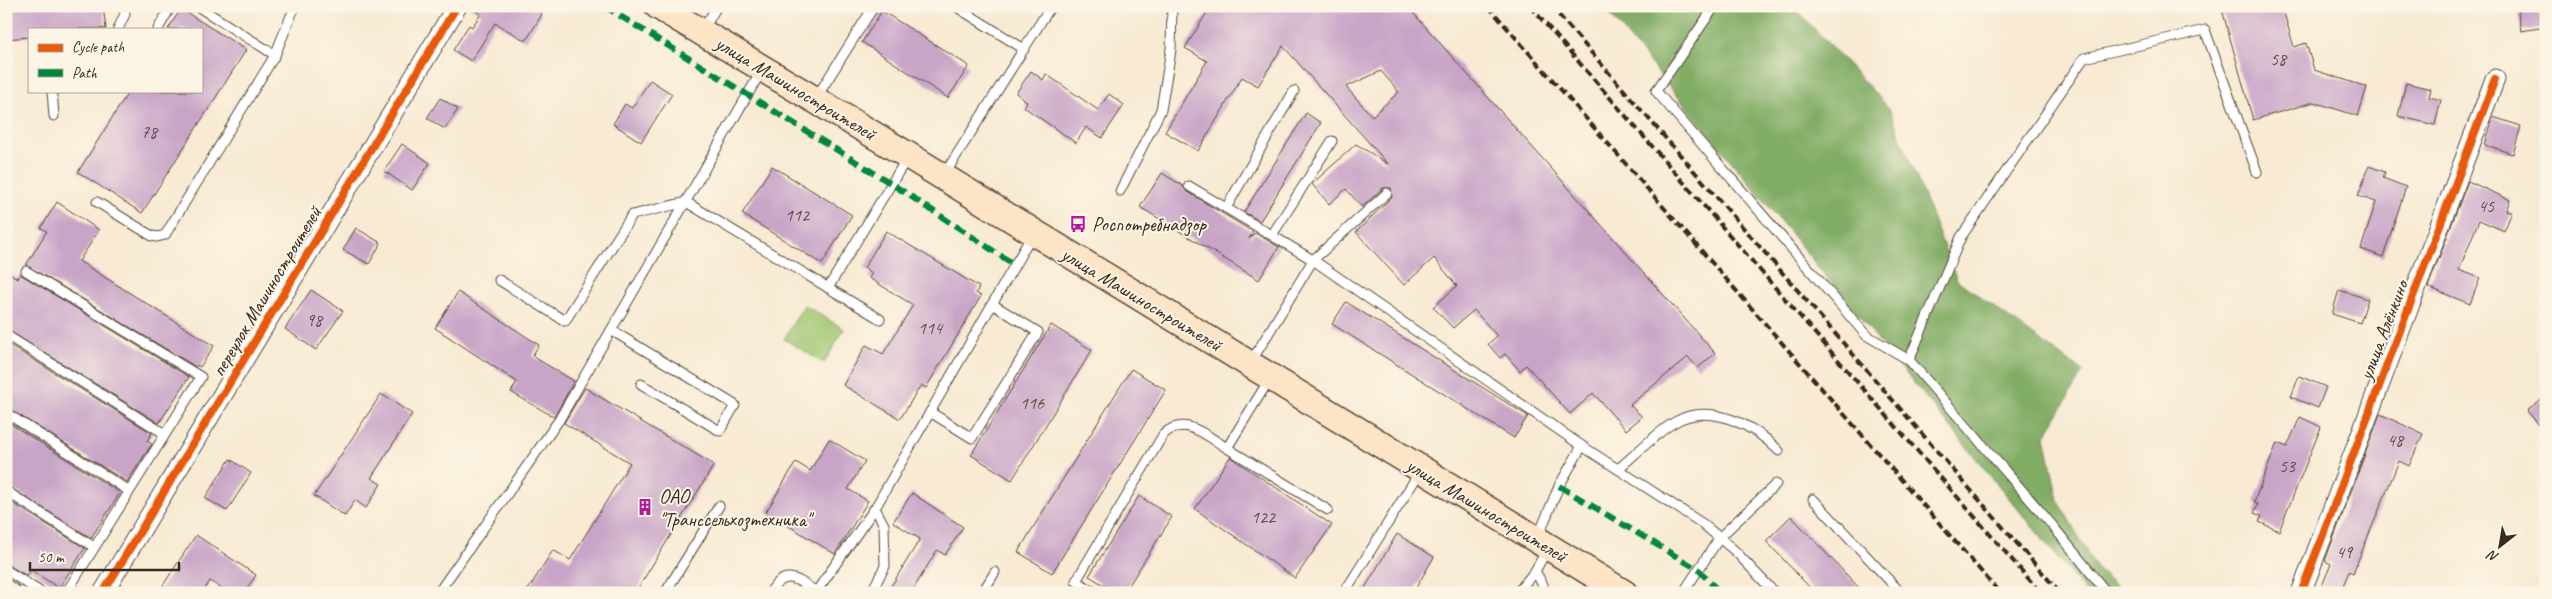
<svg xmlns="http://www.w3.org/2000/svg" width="2552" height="599" viewBox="0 0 2552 599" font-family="Caveat,sans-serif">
	<rect width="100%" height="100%" fill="#fcf5e5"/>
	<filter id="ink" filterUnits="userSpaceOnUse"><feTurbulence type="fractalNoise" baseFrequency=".02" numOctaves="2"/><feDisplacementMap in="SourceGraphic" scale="10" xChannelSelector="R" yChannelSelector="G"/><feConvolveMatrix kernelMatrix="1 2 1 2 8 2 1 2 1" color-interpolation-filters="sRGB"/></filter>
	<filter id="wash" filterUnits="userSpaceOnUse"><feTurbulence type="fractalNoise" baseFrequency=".0096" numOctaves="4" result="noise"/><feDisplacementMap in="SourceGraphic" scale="20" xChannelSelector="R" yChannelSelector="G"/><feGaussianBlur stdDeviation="1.12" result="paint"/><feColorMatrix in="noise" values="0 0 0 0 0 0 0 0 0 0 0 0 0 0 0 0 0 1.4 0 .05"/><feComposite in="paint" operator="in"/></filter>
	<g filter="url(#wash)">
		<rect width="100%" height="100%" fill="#f8ead3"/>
		<path fill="#a0c772" stroke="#6e7848" d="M804 305 844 329 824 363 784 339Z"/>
		<path fill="#80ac64" stroke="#5e6b41" d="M1603 6H1793L1889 108 1957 280 2083 372 2045 436 2058 500 2096 568 2123 593H2087Z"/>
		<g id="blocks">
			<g fill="#c8a4c7" fill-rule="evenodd">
				<path d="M6 6H103L106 29H29V37L6 39Z"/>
				<path d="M468 6H530L542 14 526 41 495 23 471 61 453 50 469 25 472 27 481 14Z"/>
				<path d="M1211 6H1407L1715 353 1698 368 1688 357 1630 405 1642 417 1626 430 1593 393 1570 414 1526 365 1520 371 1505 354 1500 358 1488 344 1497 336 1474 310 1453 328 1433 307 1457 286 1434 258 1404 285 1356 232 1392 197 1391 188H1383L1362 207 1346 189 1329 204 1312 184 1356 144 1388 164 1283 46 1258 86 1242 77 1198 151 1165 132 1207 61 1185 48ZM1381 71 1399 92 1372 116 1346 87Z"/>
				<path d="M2221 6H2282L2294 47 2306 43 2314 70 2367 87 2358 116 2314 102 2253 120Z"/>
				<path d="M2517 6H2544L2546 27 2521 31Z"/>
				<path d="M181 9 246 50 142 213 78 172 129 91H201V29H168Z"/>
				<path d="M882 11 969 66 948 98 862 42Z"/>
				<path d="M1031 71 1043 80 1046 74 1098 110 1109 94 1124 105 1102 138 1086 127 1076 143 1024 107 1027 102 1016 93Z"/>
				<path d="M650 80 672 94 641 142 613 124 625 104 632 108Z"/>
				<path d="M2406 83 2431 89 2429 97 2441 100 2435 125 2398 116Z"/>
				<path d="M440 98 458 109 445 129 427 118Z"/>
				<path d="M1306 113 1321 123 1260 221 1244 212Z"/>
				<path d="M2493 117 2521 126 2513 154 2485 145Z"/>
				<path d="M402 144 430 163 412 190 384 171Z"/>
				<path d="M772 166 852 215 822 264 742 214Z"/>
				<path d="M2369 166 2385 172 2383 178 2406 187 2383 257 2361 249 2376 202 2358 196Z"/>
				<path d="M1162 173 1183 186 1186 191 1253 232 1249 239 1255 233 1279 247 1259 280 1140 207Z"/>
				<path d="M2468 181 2510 200 2506 210 2512 212 2504 231 2479 220 2459 270 2480 278 2470 304 2428 287Z"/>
				<path d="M57 202 99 230 79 261 214 346 200 367 197 365 196 367 26 265 47 231 41 228Z"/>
				<path d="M356 228 381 243 369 264 343 250Z"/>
				<path d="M886 231 979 287 976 293 981 296 926 388 921 385 900 419 843 385 866 345 883 354 913 305 869 278 872 273 864 268Z"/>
				<path d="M6 271 17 278 20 274 189 377 159 423 6 329Z"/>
				<path d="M311 290 343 311 316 350 285 329Z"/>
				<path d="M2339 290 2368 299 2360 323 2332 314Z"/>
				<path d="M458 292 539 345 532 356 574 381 554 417 511 392 517 382 435 328Z"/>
				<path d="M1346 302 1528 416 1514 438 1332 324Z"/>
				<path d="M1051 325 1092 350 1012 480 971 455Z"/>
				<path d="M6 343 152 433 147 441 152 444 127 482 6 407Z"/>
				<path d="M1131 369 1166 390 1052 573 1018 552Z"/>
				<path d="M2299 376 2326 387 2318 408 2291 397Z"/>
				<path d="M585 388 714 465 635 593H526L553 550 570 560 630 463 564 423Z"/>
				<path d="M381 394 412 414 371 478 381 484 366 508 355 500 345 516 314 496Z"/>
				<path d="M2546 395V433L2527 411Z"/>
				<path d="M2380 414 2423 434 2409 466 2399 461 2353 573 2349 571 2340 593H2319L2331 564 2325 561Z"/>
				<path d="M2300 417 2321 427 2279 531 2259 522 2262 516 2254 513 2258 504 2254 502 2277 443 2287 447Z"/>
				<path d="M6 421 120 493 91 538 6 485Z"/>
				<path d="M829 439 865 461 848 489 868 501 835 554 766 512 796 462 810 471Z"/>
				<path d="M1230 457 1332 525 1295 578 1195 509Z"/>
				<path d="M230 459 251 473 227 511 205 498Z"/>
				<path d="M912 493 963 527 945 555 937 550 911 593H887L920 539 893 522Z"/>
				<path d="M1139 496 1172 517 1124 593H1117L1089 576Z"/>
				<path d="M6 499 85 548 59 588 31 570 27 576 6 564Z"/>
				<path d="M1791 516 1864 593H1815L1766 541Z"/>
				<path d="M1397 534 1434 557 1413 593H1362Z"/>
				<path d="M196 535 256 575 244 593H228L210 581 202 593H158Z"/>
				<path d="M6 578 20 587 17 593H6Z"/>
			</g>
		</g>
	</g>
	<g filter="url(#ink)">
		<use href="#blocks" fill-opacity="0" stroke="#574739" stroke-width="1"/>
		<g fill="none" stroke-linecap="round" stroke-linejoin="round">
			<g stroke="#574739" stroke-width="11">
				<g id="lane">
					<path d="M197 6 275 55"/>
					<path d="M955 6 1024 49"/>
					<path d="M1715 6 1656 91 1866 335 1909 360"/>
					<path d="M118 29 125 14 124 6"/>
					<path d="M158 29 171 6"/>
					<path d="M703 30 717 6"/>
					<path d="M52 91 54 116"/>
					<path d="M816 98 874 6"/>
					<path d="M944 175 1051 6"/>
					<path d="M1189 186 1313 260 1582 446 1703 524 1735 551 1775 593"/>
					<path d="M1120 191 1161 110 1171 50 1172 6"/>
					<path d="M97 202 152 236 157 237 165 235 275 55 295 6"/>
					<path d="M1226 208 1294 91"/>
					<path d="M1272 235 1332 141"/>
					<path d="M26 271 201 377 66 593"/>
					<path d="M499 280 565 321 632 215 686 202 880 319"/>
					<path d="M828 288 907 158"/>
					<path d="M611 330 735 405 720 431 641 384"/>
					<path d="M6 335 165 434"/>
					<path d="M1251 362 1313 260 1387 193"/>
					<path d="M1269 380 1227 448 1328 510"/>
					<path d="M930 412 972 438 1038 332 992 304"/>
					<path d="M6 413 129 491"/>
					<path d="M1618 469C1634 456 1658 431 1675 422 1710 402 1754 425 1779 451"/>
					<path d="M6 491 94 547"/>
					<path d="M1813 499 1901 593"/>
					<path d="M1538 537 1559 486 1582 446"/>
					<path d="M6 570 42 593"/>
					<path d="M1535 571 1543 585V593"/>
					<path d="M872 591 885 566 884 525 875 508"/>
					<path d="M816 592 875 508 1032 235"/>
					<path d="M438 593 559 420 762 70"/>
					<path d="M665 593 719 506"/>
					<path d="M770 593C785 567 798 580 818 593"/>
					<path d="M982 593 995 572"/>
					<path d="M1096 593 1076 581 1163 435C1184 414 1207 436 1227 448"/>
					<path d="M1344 593 1421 470"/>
					<path d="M1517 593 1535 571 1548 548"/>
					<path d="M1683 593 1720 537 1776 484"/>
					<path d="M2107 593 2052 525 1909 360 1961 237 2084 58 2205 30 2257 172"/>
				</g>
			</g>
			<g stroke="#574739" stroke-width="21">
				<g id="street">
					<path d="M103 593 457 6"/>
					<path d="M2301 593 2495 79"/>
				</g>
			</g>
			<g stroke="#574739" stroke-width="29">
				<path id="secondary" d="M658 6 909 156 1624 593"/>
			</g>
			<use href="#lane" stroke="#fff" stroke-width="9"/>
			<use href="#street" stroke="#fff" stroke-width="19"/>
			<use href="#secondary" stroke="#fee4c6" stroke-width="26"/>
			<g stroke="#3b2a1e" stroke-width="4" stroke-dasharray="8 4" stroke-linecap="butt">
				<path d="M1488 6 2000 593"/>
				<path d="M1530 6 2041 593"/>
				<path d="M1551 6 2060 593"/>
			</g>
			<g stroke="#00873e" stroke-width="6" stroke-dasharray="12 6" stroke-linecap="butt">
				<path d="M604 6 892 184 1015 265"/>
				<path d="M1559 486 1699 570 1720 593"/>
			</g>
			<g stroke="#fcf5e5" stroke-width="11">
				<g id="cycleway">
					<path d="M103 593 457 6"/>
					<path d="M2301 593 2495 79"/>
				</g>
			</g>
			<use href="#cycleway" stroke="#e8590c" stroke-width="8"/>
		</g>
	</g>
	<defs>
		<g id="bus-bare" transform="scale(1.35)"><path d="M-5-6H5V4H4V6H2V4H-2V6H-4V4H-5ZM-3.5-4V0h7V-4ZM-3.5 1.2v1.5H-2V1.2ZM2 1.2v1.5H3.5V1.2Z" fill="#b5179e" stroke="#fcf5e5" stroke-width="2.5" paint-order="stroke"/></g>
		<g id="building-bare" transform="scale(1.35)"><path d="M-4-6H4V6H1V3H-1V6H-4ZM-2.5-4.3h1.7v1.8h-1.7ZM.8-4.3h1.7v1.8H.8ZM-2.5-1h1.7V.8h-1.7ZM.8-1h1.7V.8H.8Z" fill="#b5179e" stroke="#fcf5e5" stroke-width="2.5" paint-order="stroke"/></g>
	</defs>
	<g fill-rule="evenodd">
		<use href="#bus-bare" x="1078" y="224"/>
		<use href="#building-bare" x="645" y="507"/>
	</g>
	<g text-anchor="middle" stroke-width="4" stroke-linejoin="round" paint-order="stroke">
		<g font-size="18" fill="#5e4848">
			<text x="2278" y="65">58</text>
			<text x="149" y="138">78</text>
			<text x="2486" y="212">45</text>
			<text x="797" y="221">112</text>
			<text x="314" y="326">98</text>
			<text x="930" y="334">114</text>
			<text x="1032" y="409">116</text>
			<text x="2395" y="446">48</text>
			<text x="2287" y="472">53</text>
			<text x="1263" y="523">122</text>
			<text x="2344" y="558">49</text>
		</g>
		<g font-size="20" fill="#3b2a1e" stroke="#fcf5e5">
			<text transform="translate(796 88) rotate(31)" y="7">улица Машиностроителей</text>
			<text transform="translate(266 291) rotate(-59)" y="7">переулок Машиностроителей</text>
			<text transform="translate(1142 299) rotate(31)" y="7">улица Машиностроителей</text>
			<text transform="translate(2383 330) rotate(-69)" y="7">улица Алёнкино</text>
			<text transform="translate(1487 510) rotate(31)" y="7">улица Машиностроителей</text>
		</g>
		<g font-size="20" fill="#3b2a1e" stroke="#fcf5e5" text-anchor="start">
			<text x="1092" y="231">Роспотребнадзор</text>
			<text x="659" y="503">ОАО<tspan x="659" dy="23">"Транссельхозтехника"</tspan></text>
		</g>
	</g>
	<rect width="2552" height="599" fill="none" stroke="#fcf5e5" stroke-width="25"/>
	<rect x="28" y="28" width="175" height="65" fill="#fcf5e5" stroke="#afa495"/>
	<rect x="38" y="44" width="25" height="8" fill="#e8590c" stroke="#afa495"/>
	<text x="72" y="52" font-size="15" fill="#3b2a1e">Cycle path</text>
	<rect x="38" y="69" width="25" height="8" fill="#00873e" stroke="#afa495"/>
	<text x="72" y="78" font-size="15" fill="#3b2a1e">Path</text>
	<g transform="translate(2500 546) rotate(211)" stroke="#fcf5e5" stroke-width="4" paint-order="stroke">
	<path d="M0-4L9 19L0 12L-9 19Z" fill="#3b2a1e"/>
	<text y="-8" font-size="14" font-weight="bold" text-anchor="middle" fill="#3b2a1e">N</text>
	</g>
	<path d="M30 562v8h149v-8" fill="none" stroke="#3b2a1e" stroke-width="2.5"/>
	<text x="38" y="562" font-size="15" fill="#3b2a1e" stroke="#fcf5e5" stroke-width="4" paint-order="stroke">50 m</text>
</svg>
